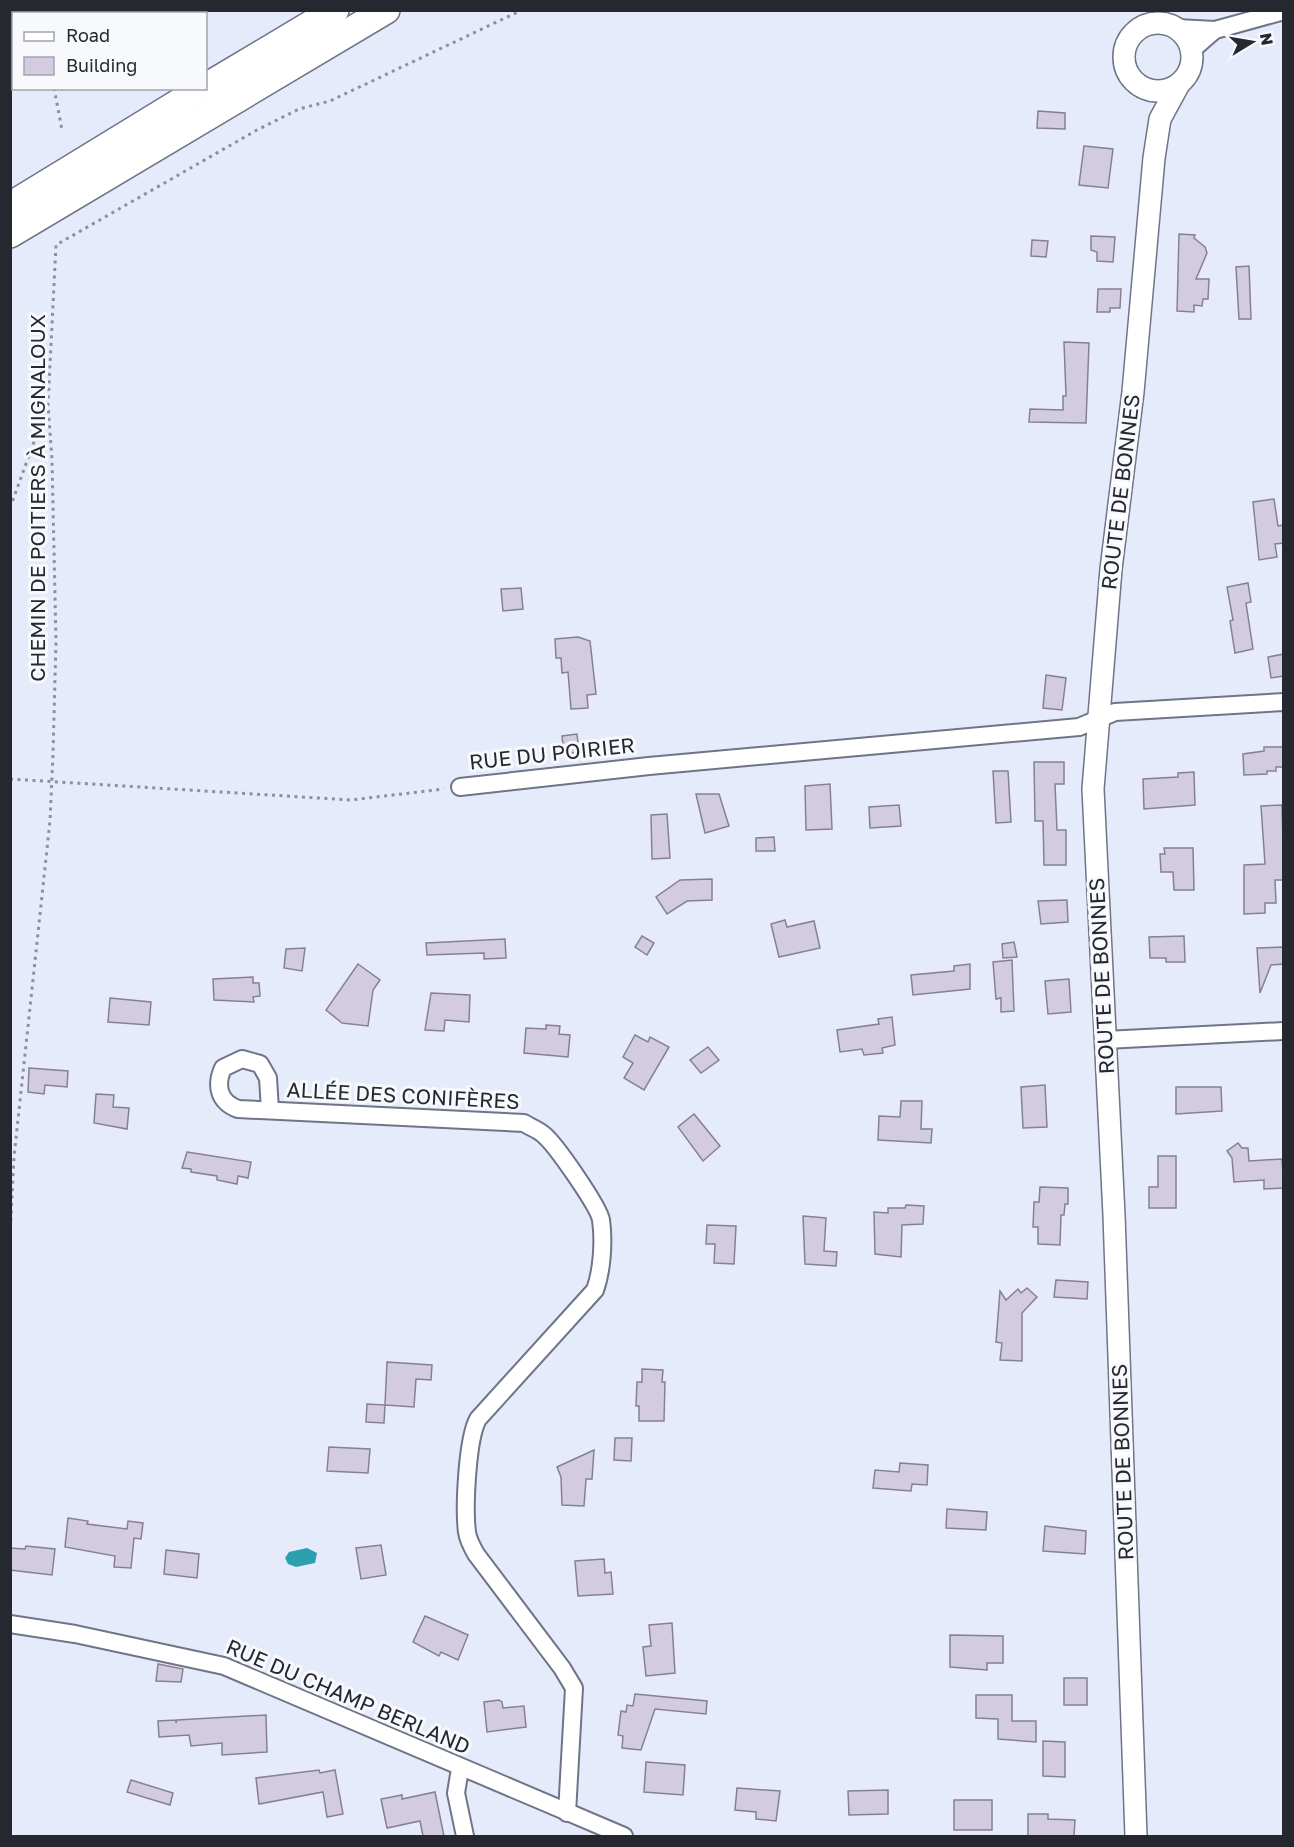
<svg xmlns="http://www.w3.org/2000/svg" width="1294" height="1847" viewBox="0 0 1294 1847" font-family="'Golos Text',sans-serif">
	<rect width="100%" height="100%" fill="#e6ebfc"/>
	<path fill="#2ca0af" d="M307 1548 317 1553 315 1563 296 1567 288 1564 285 1558 289 1552Z"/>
	<g fill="#d3cce1" stroke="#878094" stroke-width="1.5">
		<path d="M1038 111 1065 113V129L1037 128Z"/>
		<path d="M1084 146 1113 149 1108 188 1079 185Z"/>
		<path d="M1179 234 1195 235 1194 238 1205 247 1207 253 1196 279H1209L1208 299H1203L1202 306 1194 305V312L1177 311Z"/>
		<path d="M1091 236 1115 237 1113 262 1097 261V252L1091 250Z"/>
		<path d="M1032 240 1048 241 1046 257 1031 256Z"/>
		<path d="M1249 266 1251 319H1239L1236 267Z"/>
		<path d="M1098 289H1121L1120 308H1110V312H1097Z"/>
		<path d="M1064 342 1089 343 1086 423 1029 422 1030 409 1063 410V396H1066Z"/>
		<path d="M1274 499 1278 526 1284 525V543L1275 544 1277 557 1259 560 1253 502Z"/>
		<path d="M1248 583 1251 602 1246 603 1253 649 1235 653 1230 621 1233 620 1227 587Z"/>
		<path d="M521 588 523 609 503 611 501 589Z"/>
		<path d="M578 637 590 641 596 694 587 695 588 708 571 709 568 672 562 673 561 658H556L555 639Z"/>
		<path d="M1284 654V676L1271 678 1268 657Z"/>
		<path d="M1046 675 1066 678 1062 710 1043 708Z"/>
		<path d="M577 734 579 753H564L562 736Z"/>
		<path d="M1264 747H1284V767H1276V771H1267V774L1244 775 1243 754 1264 751Z"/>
		<path d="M1034 762H1064V784H1055L1057 830H1066V865H1044L1043 821H1035Z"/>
		<path d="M993 771H1008L1011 822 996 823Z"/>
		<path d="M1194 772 1195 805 1144 809 1143 779 1178 777V773Z"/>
		<path d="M830 784 832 829 806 830 805 786Z"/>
		<path d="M696 794H719L729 826 705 833Z"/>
		<path d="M899 805 901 826 870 828 869 807Z"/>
		<path d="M1282 805 1284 880H1275L1276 903H1265V913L1244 914V865L1265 864 1261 806Z"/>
		<path d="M667 814 670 858 652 859 651 815Z"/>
		<path d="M774 837 775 851H756V838Z"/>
		<path d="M1164 848H1193L1194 890H1174L1173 872H1161L1160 854H1165Z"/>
		<path d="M712 879V900L687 901 667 914 656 897 680 880Z"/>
		<path d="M1067 900 1068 922 1041 924 1038 901Z"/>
		<path d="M785 920 787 927 814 921 820 948 779 957 771 924Z"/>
		<path d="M642 936 654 943 647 955 635 947Z"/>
		<path d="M1184 936 1185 962H1166V958H1150L1149 937Z"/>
		<path d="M505 939 506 958 484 959V953L427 955 426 943Z"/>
		<path d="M1014 942 1017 957 1003 958 1002 944Z"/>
		<path d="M1284 947V964L1271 965 1260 993 1257 948Z"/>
		<path d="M305 948 302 971 284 968 286 949Z"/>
		<path d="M1012 960 1014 1011 1001 1012V998L996 999 993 962Z"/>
		<path d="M358 964 380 980 373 990 368 1026 342 1023 326 1010Z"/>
		<path d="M970 964V989L913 995 911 975 954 971V966Z"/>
		<path d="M253 977V983H259L260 996 253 997 254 1002 214 1000 213 979Z"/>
		<path d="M1069 979 1071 1012 1048 1014 1045 981Z"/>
		<path d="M431 993 470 995 469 1022 445 1020 444 1031 425 1030Z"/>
		<path d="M110 998 151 1002 149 1025 108 1022Z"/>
		<path d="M892 1017 895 1045 882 1048 883 1053 864 1055 862 1049 840 1052 837 1030 879 1024 878 1019Z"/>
		<path d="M546 1025 560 1026 559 1034 570 1035 568 1057 524 1053 526 1028 546 1029Z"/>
		<path d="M635 1035 648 1042 650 1037 669 1047 644 1090 624 1078 633 1063 623 1057Z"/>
		<path d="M708 1047 719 1060 701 1073 690 1060Z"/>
		<path d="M29 1068 68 1071 67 1087 45 1085 44 1094 28 1092Z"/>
		<path d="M1045 1085 1047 1127 1023 1128 1021 1087Z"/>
		<path d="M1176 1087H1221L1222 1111 1176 1114Z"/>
		<path d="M96 1094 114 1095 113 1107 129 1108 127 1129 94 1123Z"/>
		<path d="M901 1101H922L921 1129H932L931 1143 878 1140 879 1116 900 1117Z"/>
		<path d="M694 1114 720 1146 703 1161 678 1127Z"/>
		<path d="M1238 1143 1242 1148H1248L1249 1161 1282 1159 1284 1188 1264 1189V1180L1234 1182 1232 1158 1227 1151Z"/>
		<path d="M187 1152 251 1162 248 1178 238 1176 237 1184 217 1180V1176L191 1172V1169L182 1168Z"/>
		<path d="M1158 1156H1176V1208H1149V1187H1158Z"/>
		<path d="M1040 1187 1068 1188V1204H1065L1064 1215H1061L1060 1245 1038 1244V1227H1033L1034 1202H1039Z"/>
		<path d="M906 1205 924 1206 923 1224 902 1225 901 1257 875 1254 874 1212 888 1213V1208H905Z"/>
		<path d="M803 1216 826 1218 824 1251 837 1252 836 1266 805 1264Z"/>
		<path d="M707 1225 736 1226 734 1264 714 1263 715 1244H706Z"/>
		<path d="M1056 1280 1088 1282 1087 1299 1054 1297Z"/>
		<path d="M1027 1288 1037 1297 1022 1313V1361L1000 1360 1002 1343 996 1342 1000 1291 1006 1300 1018 1289 1021 1293Z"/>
		<path d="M387 1362 432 1365 431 1380 416 1379 414 1407 385 1405 384 1423 366 1422 367 1404 385 1405Z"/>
		<path d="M642 1369 663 1370 662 1382H665L664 1421H639V1406H636L637 1382H642Z"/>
		<path d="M615 1438H632L631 1461 614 1460Z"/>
		<path d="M329 1447 370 1449 368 1473 327 1471Z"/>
		<path d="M594 1450 592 1479H586L584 1506 562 1505 561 1477 557 1467Z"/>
		<path d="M900 1463 928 1465 927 1485 912 1484 911 1491 873 1488 875 1470 899 1472Z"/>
		<path d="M947 1509 987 1512 986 1530 946 1528Z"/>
		<path d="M68 1518 88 1521 87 1524 127 1529 128 1521 143 1523 141 1539 134 1538 131 1568 114 1567 115 1556 65 1547Z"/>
		<path d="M1045 1526 1086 1531 1085 1554 1043 1551Z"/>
		<path d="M381 1545 386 1575 361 1579 356 1548Z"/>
		<path d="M26 1546 55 1549 52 1575 10 1570V1548L25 1549Z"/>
		<path d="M166 1550 199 1554 197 1578 164 1574Z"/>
		<path d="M604 1559 605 1573 611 1572 613 1594 578 1596 575 1561Z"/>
		<path d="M425 1616 468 1635 458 1660 441 1652 439 1656 413 1642Z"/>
		<path d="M672 1623 675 1673 646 1676 643 1647 651 1646 649 1625Z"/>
		<path d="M950 1635 1003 1636V1663H987V1670L950 1667Z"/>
		<path d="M158 1664 183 1669 181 1682 156 1681Z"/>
		<rect x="1064" y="1678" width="23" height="27"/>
		<path d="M635 1694 707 1701 706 1714 655 1709 641 1750 622 1748 623 1736 618 1735 621 1711 626 1712 627 1705 633 1706Z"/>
		<path d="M976 1695H1012V1721H1036V1742L998 1739V1719L976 1718Z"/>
		<path d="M499 1700 502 1702 503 1708 524 1706 526 1727 487 1732 484 1702Z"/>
		<path d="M266 1715 267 1752 222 1755V1743L191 1746 189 1735 159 1737 158 1721 176 1720V1723L177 1720Z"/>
		<path d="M1043 1741 1065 1742V1777L1043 1776Z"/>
		<path d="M646 1762 685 1765 683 1795 644 1792Z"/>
		<path d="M319 1770 320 1773 335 1770 343 1814 327 1817 323 1792 259 1804 256 1778Z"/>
		<path d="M131 1780 173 1793 170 1805 127 1792Z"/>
		<path d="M737 1788 780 1791 776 1821 756 1819V1812L735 1810Z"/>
		<path d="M888 1790V1814L849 1815 848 1791Z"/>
		<path d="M435 1792 444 1836H423L420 1821 387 1828 381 1799 402 1795V1799Z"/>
		<rect x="954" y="1800" width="38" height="30"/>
		<path d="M1028 1814H1048V1819L1075 1820 1074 1836H1028Z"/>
	</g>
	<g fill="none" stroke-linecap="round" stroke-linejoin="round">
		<g stroke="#6e7587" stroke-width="20">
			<g id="minor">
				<path d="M1177 28 1215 30 1284 11"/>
				<path d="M1192 50 1215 30"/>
				<path d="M460 787 649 766 1079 727 1115 712 1284 702"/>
				<path d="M1105 1040 1284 1031"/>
				<path d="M270 1110 268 1078 260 1064 242 1059 223 1068C215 1086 219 1102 238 1109L524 1123C530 1127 539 1130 544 1135 556 1145 599 1207 601 1220 604 1241 602 1271 595 1290L478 1419C467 1439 464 1508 467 1532 468 1540 472 1547 476 1554L562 1668 574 1688 567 1813"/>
				<path d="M10 1624 75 1634 224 1666 624 1836"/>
				<path d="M460 1769 456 1793 465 1836"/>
			</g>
		</g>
		<g stroke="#6e7587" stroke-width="24">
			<g id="tertiary">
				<circle cx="1158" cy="57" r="34"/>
				<path d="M1136 1836 1114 1215 1093 789 1111 569 1133 392 1154 158 1160 119 1178 86"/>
			</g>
		</g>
		<g stroke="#6e7587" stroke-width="30">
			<g id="trunk">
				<path d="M206 87 335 10"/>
				<path d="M10 206 203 88"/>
				<path d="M10 234 386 10"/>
			</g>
		</g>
		<g stroke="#8c909d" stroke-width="3" stroke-dasharray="3 4.5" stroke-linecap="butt">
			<path d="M41 10 42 14"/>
			<path d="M54 88 62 130"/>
			<path d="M10 508 47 406"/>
			<path d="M10 779 351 800 444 789"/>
			<path d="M10 1236 14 1157 50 821 53 754 56 642 52 460 48 405 56 245 257 130 299 109 330 101 522 10"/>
		</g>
		<use href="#minor" stroke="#fff" stroke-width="16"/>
		<use href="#tertiary" stroke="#fff" stroke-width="21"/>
		<use href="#trunk" stroke="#fff" stroke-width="27"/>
	</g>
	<g text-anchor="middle" stroke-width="6" stroke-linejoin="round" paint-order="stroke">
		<g font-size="21" fill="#262830" stroke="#f7f9fd">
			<text transform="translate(1121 492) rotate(-83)" y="7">ROUTE DE BONNES</text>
			<text transform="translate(38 498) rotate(-90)" y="7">CHEMIN DE POITIERS À MIGNALOUX</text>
			<text transform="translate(552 754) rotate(-6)" y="7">RUE DU POIRIER</text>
			<text transform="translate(1102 976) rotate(-93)" y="7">ROUTE DE BONNES</text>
			<text transform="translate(403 1096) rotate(3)" y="7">ALLÉE DES CONIFÈRES</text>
			<text transform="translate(1123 1462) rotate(-92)" y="7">ROUTE DE BONNES</text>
			<text transform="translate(348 1697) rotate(23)" y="7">RUE DU CHAMP BERLAND</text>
		</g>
	</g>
	<rect width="1294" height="1847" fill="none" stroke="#262830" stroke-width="24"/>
	<rect x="12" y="12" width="195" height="78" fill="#f7f9fd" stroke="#a3a5ab" stroke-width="1.5"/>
	<rect x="24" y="32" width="30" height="9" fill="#ffffff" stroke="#a3a5ab" stroke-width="1.5"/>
	<text x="66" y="42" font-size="18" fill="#262830">Road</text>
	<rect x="24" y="57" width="30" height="18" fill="#d3cce1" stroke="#a3a5ab" stroke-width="1.5"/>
	<text x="66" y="72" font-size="18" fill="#262830">Building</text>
	<g transform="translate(1252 42) rotate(79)" stroke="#f7f9fd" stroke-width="4.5" paint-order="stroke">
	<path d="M0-4.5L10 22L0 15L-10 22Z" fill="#262830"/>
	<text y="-9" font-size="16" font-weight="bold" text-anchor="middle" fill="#262830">N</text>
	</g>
</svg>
